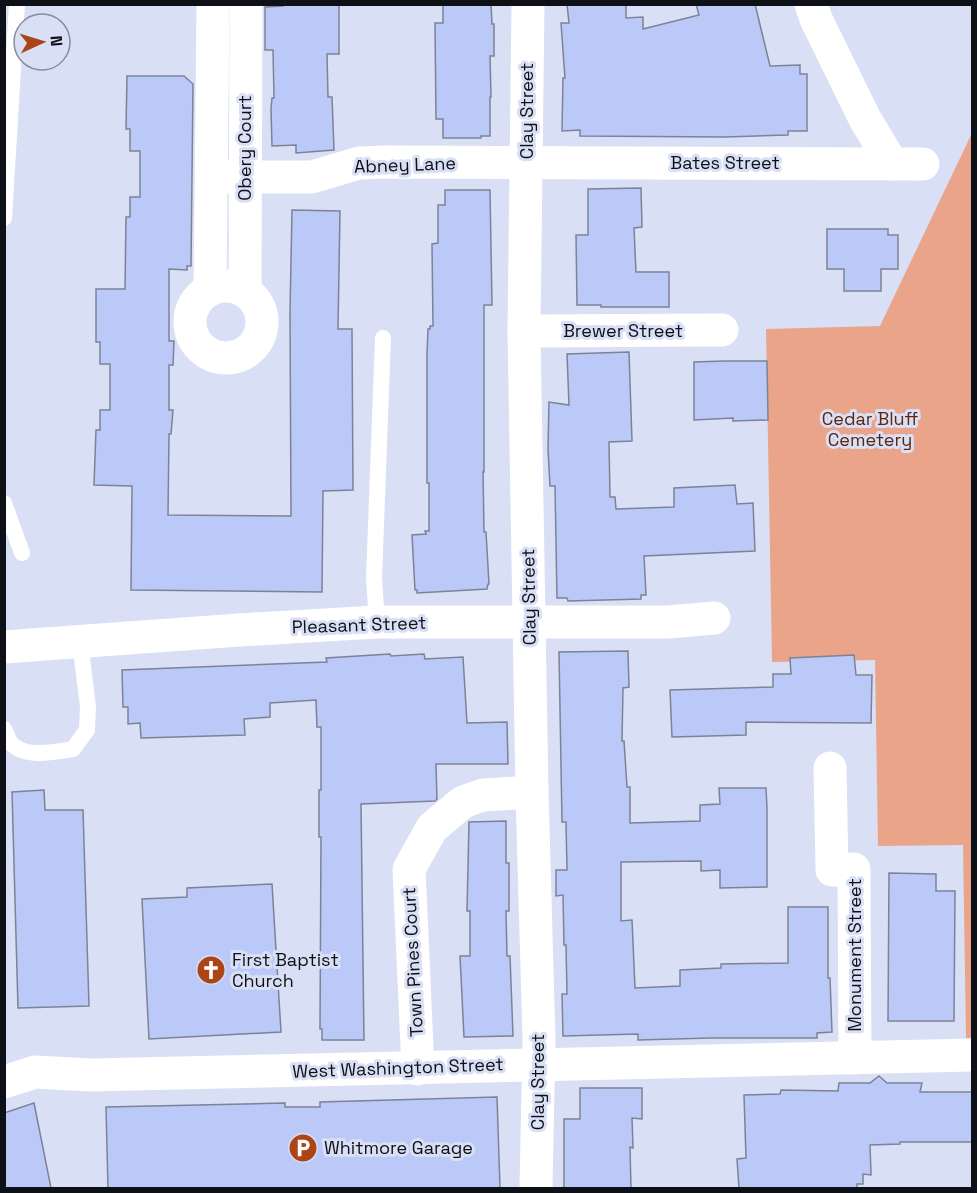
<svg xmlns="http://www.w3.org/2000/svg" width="977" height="1193" viewBox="0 0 977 1193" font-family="'Space Grotesk',sans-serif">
	<rect width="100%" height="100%" fill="#d9dff4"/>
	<path fill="#eaa48a" d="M972 133V1038H966L963 845 878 846 875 660 772 662 766 329 880 326Z"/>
	<g fill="#bbc9f9" stroke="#7d8295" stroke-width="1.5">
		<path d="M283 4H339V54H327L328 97H332L334 150 296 153V145L272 146 271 109 272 98H274L273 50H265V7L283 6Z"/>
		<path d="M443 4H491L492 24H494V56H490L491 97H490V136H481V138H443V119H436L435 23H443Z"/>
		<path d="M567 4H626V18L643 17V29L699 15 696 4H755L770 66 800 65V74H807V131H788V135L725 137 580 136V130L562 131 563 78H565L561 23H569Z"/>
		<path d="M127 76H184L193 84 191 266H187V270L169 269V341H174L173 365H169V410H173L171 434H169L168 515 291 516 290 312 292 210 340 211 338 329H352L353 490 323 491 322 592 131 590 132 486 94 485 96 430H100V410H110V364H100V342H96V289H125L126 217H130V197H140V151H130V129H126Z"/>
		<path d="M641 188 642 227 634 228 636 272H669V307H601V305H577L576 235H588V189Z"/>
		<path d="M445 190H490L492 305H484V472H483L484 532H486L489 584H488L487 589 417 593V590H415L412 535 426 534 425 531H429V483H427V354L428 329H430V326H433L432 244 438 243V205H445Z"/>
		<path d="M827 229H888V235H898V269H881V291H844V269H827Z"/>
		<path d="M629 352 632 441 609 442 610 497H615L616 509 674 507V488L735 485 737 504 753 503 755 551 644 556 646 595H641V599L568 601 567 598H557L555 486H550L548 449 549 402 569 405 567 354Z"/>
		<path d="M725 361H767L768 420 733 421V418L694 420V362Z"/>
		<path d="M628 651 629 687 623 688 622 741H624L627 787H630V823L700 821V805L720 804 719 788H766L767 808V887L720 888V870L701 871V861L621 862V921L632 920 635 988 680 986V970L721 968V964L788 963V907H828V978H830L832 1032 817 1033V1038H711L638 1040V1034L563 1036 562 994H567L566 945H564L563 895 556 896V870H567L566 822H562L559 652Z"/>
		<path d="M390 654 391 656 424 654 425 659 463 657 467 723 507 722 508 764H436L437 799 435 801 361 804 364 1040H322V1029H320L321 837H319V790H321V727H317L316 700 270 703V717L244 719 245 735 141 738 140 723 128 724V707H123L122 670 327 662 326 658Z"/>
		<path d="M854 655 856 675H872L871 723 746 722V735L672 737 670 690 773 687V674H791L790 658Z"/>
		<path d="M44 790 45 810H83L89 1006 18 1008 12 792Z"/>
		<path d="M506 821V863H509V911H506L507 956H510L513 1036 464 1037 460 956H470V911H467L469 822Z"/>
		<path d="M889 873 936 874V891H955L954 1021H888Z"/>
		<path d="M272 884 281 1032 149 1039 142 899 187 897V888Z"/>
		<path d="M879 1076 887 1083H922L920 1092H972V1142H900V1144L870 1145 871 1175 863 1174V1184H857V1188H739L737 1159 746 1158 744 1095 780 1094 781 1090 838 1091 839 1083H870Z"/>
		<path d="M580 1088H642V1119L632 1118 633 1148 630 1147 631 1188H564V1119H580Z"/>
		<path d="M497 1097 500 1188H108L106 1107 285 1103V1107H320V1102Z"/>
		<path d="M34 1103 51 1188H4V1113Z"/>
	</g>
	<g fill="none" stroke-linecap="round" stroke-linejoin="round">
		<g stroke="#fff" stroke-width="16">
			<path d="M4 218 17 4"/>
			<path d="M4 503 22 553"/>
			<path d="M377 622 374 578 383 338"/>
			<path d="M4 729C6 733 8 738 10 742 23 759 55 752 73 749L87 730 88 707 80 642"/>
		</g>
		<g stroke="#fff" stroke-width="33">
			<path d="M528 4 524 331 532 792 539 1040 536 1188"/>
			<path d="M811 4 816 19 865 119 892 164"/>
			<path d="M212 177H312L359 163 385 162 923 164"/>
			<circle cx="226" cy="322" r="36"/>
			<path d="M210 289 213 4"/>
			<path d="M245 291 246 4"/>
			<path d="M524 331 722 330"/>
			<path d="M4 647 239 630 377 622H668L714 618"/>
			<path d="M830 768 832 870 854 869 855 1058"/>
			<path d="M418 1069 409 869 432 828 463 802 483 795 532 792"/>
			<path d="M4 1082 35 1072 91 1075 972 1055"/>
		</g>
	</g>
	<defs>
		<g id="church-disc" transform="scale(1.5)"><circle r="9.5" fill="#ab4518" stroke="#d9dff4"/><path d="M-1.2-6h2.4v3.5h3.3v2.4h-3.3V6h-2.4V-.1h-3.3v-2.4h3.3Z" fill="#fff"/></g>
		<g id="parking-disc" transform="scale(1.5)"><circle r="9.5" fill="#ab4518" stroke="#d9dff4"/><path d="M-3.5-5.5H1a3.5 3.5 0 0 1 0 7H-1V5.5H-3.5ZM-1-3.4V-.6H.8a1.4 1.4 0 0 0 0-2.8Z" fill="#fff"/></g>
	</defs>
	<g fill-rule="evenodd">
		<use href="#church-disc" x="211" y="970"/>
		<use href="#parking-disc" x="303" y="1148"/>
	</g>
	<g text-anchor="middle" stroke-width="6" stroke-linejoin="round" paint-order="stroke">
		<g font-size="18" fill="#0e1017" stroke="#d9dff4">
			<text transform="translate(527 111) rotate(-90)" y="6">Clay Street</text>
			<text transform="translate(245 148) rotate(-90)" y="6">Obery Court</text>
			<text x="725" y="169">Bates Street</text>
			<text transform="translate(405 165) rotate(-2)" y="6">Abney Lane</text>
			<text x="623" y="337">Brewer Street</text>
			<text transform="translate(529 597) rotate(-91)" y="6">Clay Street</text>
			<text transform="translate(359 625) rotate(-2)" y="6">Pleasant Street</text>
			<text transform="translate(855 955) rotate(-90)" y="6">Monument Street</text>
			<text transform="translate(413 962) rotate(-93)" y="6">Town Pines Court</text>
			<text transform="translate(398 1068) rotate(-2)" y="6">West Washington Street</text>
			<text transform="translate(538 1082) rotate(-90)" y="6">Clay Street</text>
		</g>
		<g font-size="18" fill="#5c250e" stroke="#d9dff4">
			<text x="870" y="425">Cedar Bluff<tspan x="870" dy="21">Cemetery</tspan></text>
		</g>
		<g font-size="18" fill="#0e1017" stroke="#d9dff4" text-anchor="start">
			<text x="232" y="966">First Baptist<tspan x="232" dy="21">Church</tspan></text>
			<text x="324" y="1154">Whitmore Garage</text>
		</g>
	</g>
	<rect width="977" height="1193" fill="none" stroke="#0e1017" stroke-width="12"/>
	<g transform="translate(42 42) rotate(86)"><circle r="28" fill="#d9dff4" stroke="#888c9c" stroke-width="1.5"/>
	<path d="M0-4.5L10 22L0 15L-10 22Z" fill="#ab4518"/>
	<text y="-9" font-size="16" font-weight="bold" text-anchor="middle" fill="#0e1017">N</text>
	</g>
</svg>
